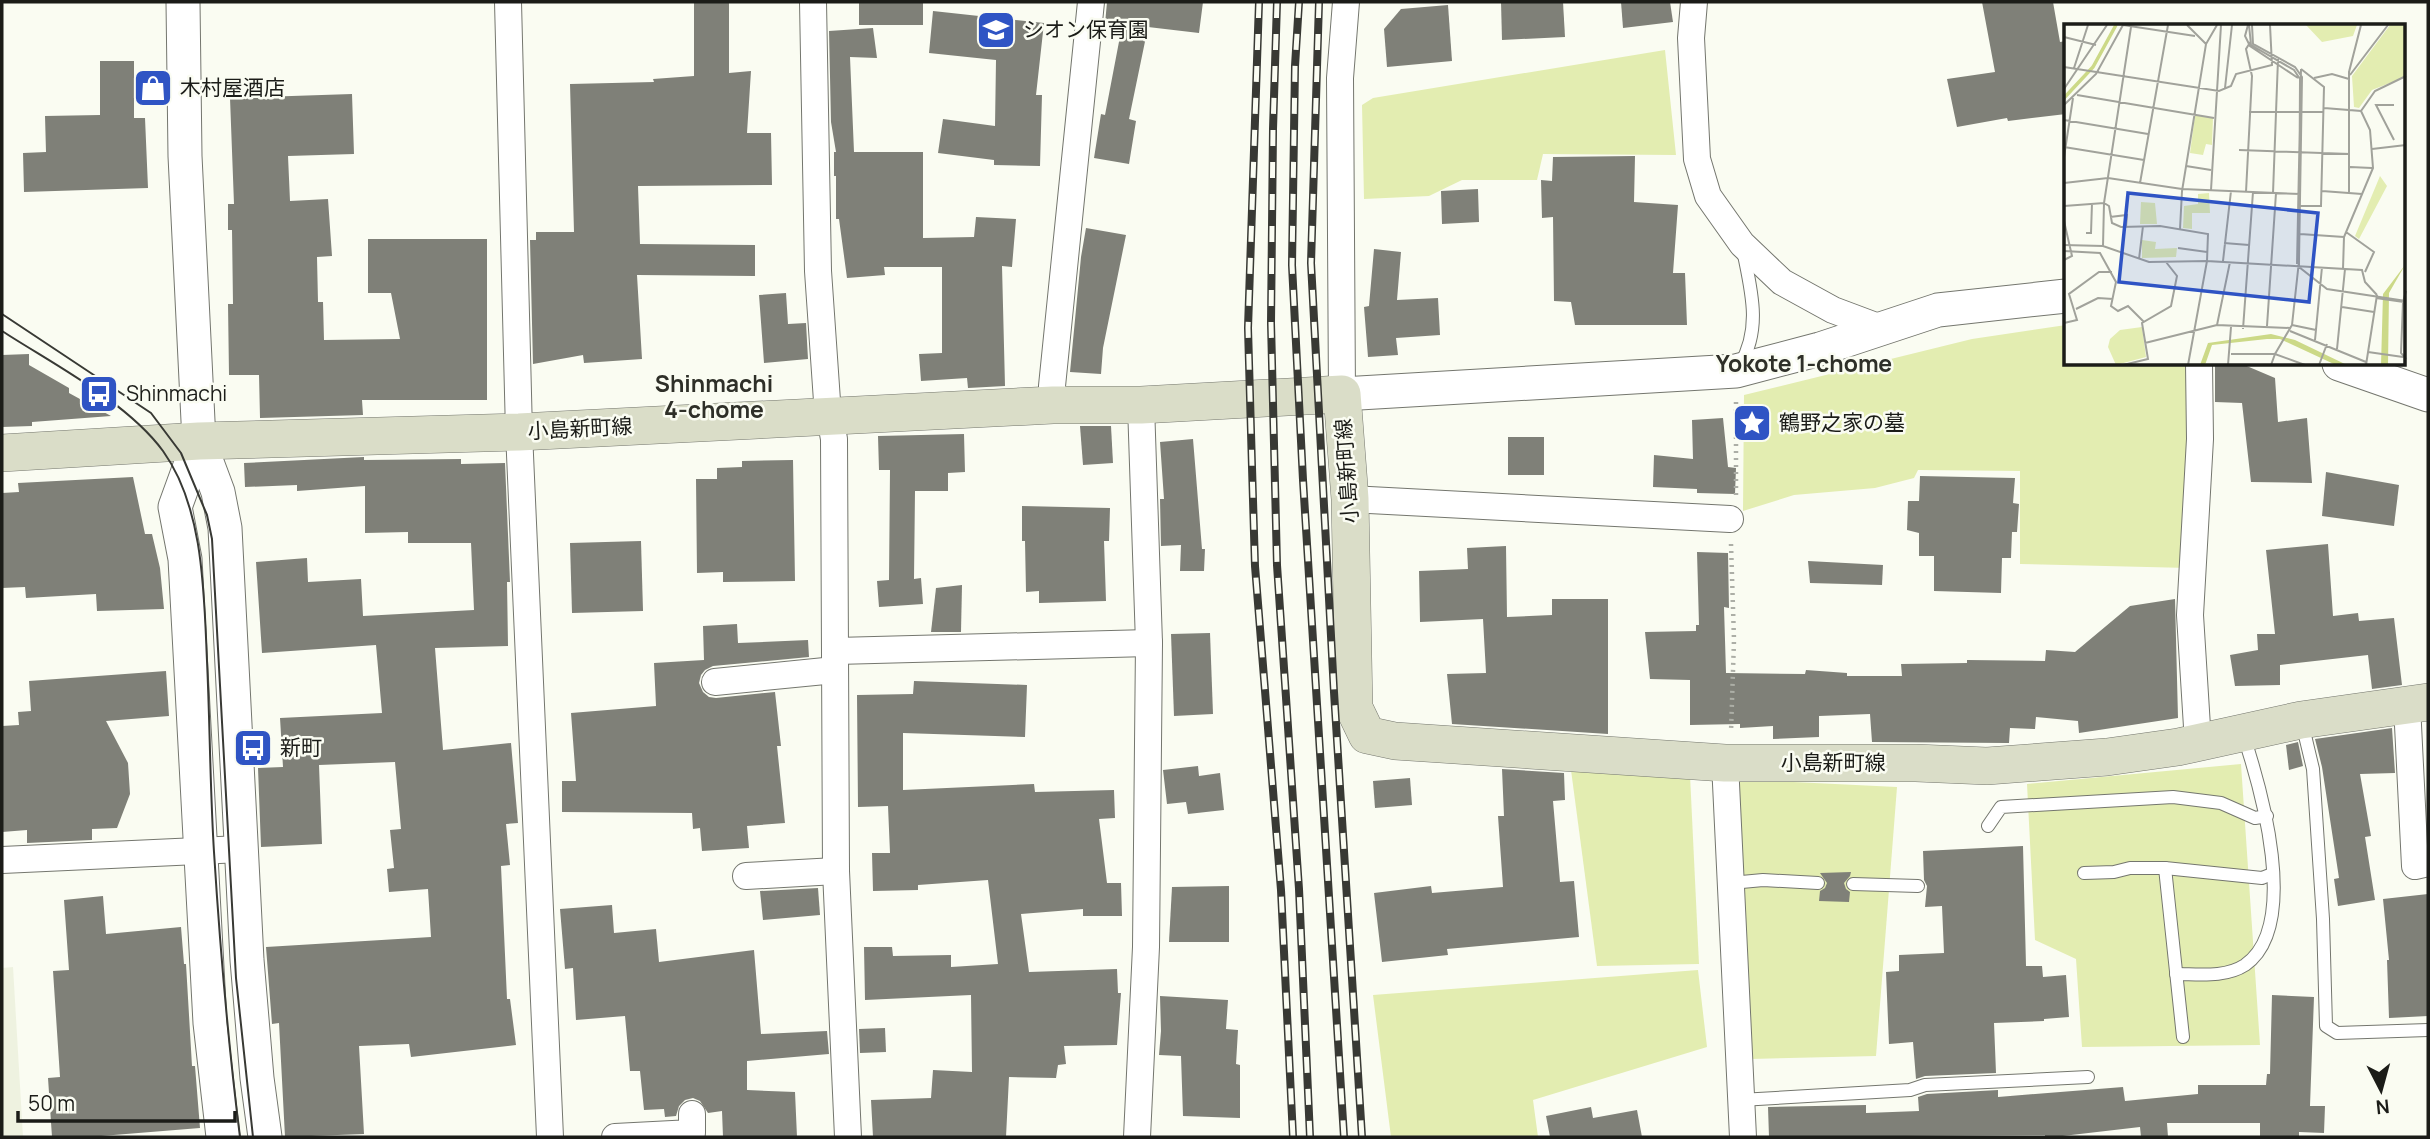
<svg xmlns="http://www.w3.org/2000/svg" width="2430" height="1139" viewBox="0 0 2430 1139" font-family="Manrope,'Noto Sans JP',sans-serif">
	<rect width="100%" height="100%" fill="#fafcf2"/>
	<path fill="#eef2e0" d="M13 967 23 1137H2V968Z"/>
	<g fill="#e3edb1">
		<path d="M1665 50 1676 155 1543 154 1537 180H1462L1429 196 1364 199 1362 105 1373 98Z"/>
		<path d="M2066 325V364H2184L2186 368 2189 568 2020 564V471L1918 470 1914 478 1875 488 1794 495 1743 511 1744 395 1972 339Z"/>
		<path d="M2241 764 2260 1045 2082 1047 2076 959 2035 940 2027 784Z"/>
		<path d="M1571 770 1690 775 1699 964 1597 966Z"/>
		<path d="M1731 779 1897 787 1876 1056 1750 1059Z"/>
		<path d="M1698 970 1707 1047 1533 1100 1538 1137H1391L1373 995Z"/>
	</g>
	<g fill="#7f8078">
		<path d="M694 2H729V73L751 71 747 133H771L772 185 638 186 640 244 755 245V276L637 275 642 359 584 363 583 355 533 364 530 240H536V232H574L570 84 654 82 653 79 694 76Z"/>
		<rect x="859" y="2" width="64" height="23"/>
		<path d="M1107 2H1203L1199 33 1148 27 1129 119 1136 121 1129 164 1094 158 1101 114 1105 115 1122 26 1105 24Z"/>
		<path d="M1501 2H1563L1565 37 1502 40Z"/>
		<path d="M1621 2H1670L1673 22 1623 28Z"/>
		<path d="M1982 2H2053L2060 42 2066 41V114L2008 121 2007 118 1957 127 1947 79 1995 72Z"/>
		<path d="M1448 5 1452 61 1387 67 1384 29 1401 9Z"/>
		<path d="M933 11 1044 23 1036 95H1042L1040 166 994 165V160L938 153 943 119 995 126 996 60 929 53Z"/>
		<path d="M873 28 877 58 850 57 854 152H923V238L974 237 976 217 1016 219 1012 267 1002 266 1005 386 968 388 967 378 921 381 919 354 942 353V267H884L885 275 847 278 839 219H836V176H834V152H836L831 122 829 31Z"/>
		<path d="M100 61H134V118H145L148 188 24 192 23 153 46 152 45 116 100 115Z"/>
		<path d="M352 94 354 154 288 156 290 201 328 199 332 256 317 257 318 302H323L324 340 400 339 391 293H368V239H487V400H362L363 415 260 418 259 375H229L228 304H233L232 230H228V204H234L230 98Z"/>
		<path d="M1635 156 1634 202 1678 205 1673 273H1685L1687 325H1575L1571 302 1554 301 1553 217 1542 218 1541 180 1552 181 1553 157Z"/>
		<path d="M1478 189 1479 222 1442 224 1441 191Z"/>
		<path d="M1086 228 1126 235 1103 348 1101 374 1070 372 1081 257Z"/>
		<path d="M1374 249 1401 252 1397 300 1438 298 1440 335 1396 338 1398 355 1368 357 1364 307 1369 306Z"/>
		<path d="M786 293 788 324 806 323 808 359 764 363 759 295Z"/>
		<path d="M29 354V365L69 388V393L111 416 32 422V426L2 427V355Z"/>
		<path d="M2215 364H2242L2275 378 2278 422 2307 418 2312 483 2251 482 2242 403 2215 402Z"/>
		<path d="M1723 418 1728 467 1736 468 1735 494 1697 493V489L1653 487 1654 455 1693 459 1692 420Z"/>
		<path d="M1080 426H1111L1113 463 1083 465Z"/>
		<path d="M964 434 965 472 948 473V491H915L914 579 921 578 923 604 879 607 877 581 889 580 890 470H879L878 436Z"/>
		<rect x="1508" y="437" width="36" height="38"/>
		<path d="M1193 439 1202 549H1205L1204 571H1180L1181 545 1161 546 1160 499H1164L1160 442Z"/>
		<path d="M364 457V460L461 459V464L505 463 510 582H507L508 646 435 648 443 750 511 743 518 823 506 824 510 865 501 866 507 999H510L516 1045 411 1057 409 1044 359 1046 364 1134 285 1137 279 1023 272 1024 266 947 431 937 428 889 389 892 387 869 394 868 390 830 401 829 395 762 319 765 322 844 261 847 258 768 283 767 280 718 382 713 376 645 262 653 256 562 307 558 308 582 361 579 363 616 474 610 471 543H408V532L365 533V486L297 491V485L245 487 244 463Z"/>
		<path d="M793 460 795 581 723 582V572L697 573 696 479H717V468L742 467V461Z"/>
		<path d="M2326 472 2399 485 2394 526 2322 516Z"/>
		<path d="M1920 476 2015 478 2013 503 2019 504 2017 532H2012L2011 558H2002L2001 593 1934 591V556H1919V533L1907 530 1908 501H1919Z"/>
		<path d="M133 477 145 534H152L160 568 164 609 97 611 96 594 26 598 25 587 2 588V493L19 492 18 483Z"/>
		<path d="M1022 506 1110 508 1109 541H1104L1106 601 1039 603V591L1026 592 1025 541H1022Z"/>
		<path d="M641 541 643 611 572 613 570 543Z"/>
		<path d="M2328 544 2333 616 2358 613 2359 621 2394 618 2402 685 2372 689 2368 655 2280 665V685L2235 686 2230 655 2258 650 2257 634H2275L2266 550Z"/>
		<path d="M1506 546 1507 617 1552 615V599H1608V734L1452 724 1447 674 1486 673 1483 619 1420 622 1419 571 1468 569 1467 548Z"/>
		<path d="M1697 552 1728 553 1729 608 1724 607 1726 673 1805 674 1806 670 1847 673V676H1902L1901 664 1967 663V660L2045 661 2046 650 2075 652 2130 606 2175 599 2178 718 2079 733 2078 721 2036 717 2035 729 2010 728 2009 743H2007L1872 742 1870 714 1819 716V737L1773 739V726L1740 728V724L1690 725V680L1650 679 1645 632 1696 631V625H1699Z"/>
		<path d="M1808 561 1883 565 1882 585 1810 583Z"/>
		<path d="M962 585 961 632H931L936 588Z"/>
		<path d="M737 624 738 643 808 640 809 657 713 666 705 670 701 675 699 683 703 692 709 697 716 698 775 692 781 746H777L785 823 747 826 749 848 702 851 700 828 693 829 692 813 562 812V781H576L571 713 656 706 654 663 704 660 703 626Z"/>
		<path d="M1210 633 1213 714 1174 716 1171 634Z"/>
		<path d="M166 671 169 716 106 721 128 763 130 794 117 828 92 829V840L27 843V830L2 832V726L19 725 18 712 31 711 29 681Z"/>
		<path d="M914 681 1027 685 1025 737 903 733V790L1034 784 1035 792 1114 790 1115 818 1099 819 1107 883H1121L1122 916H1083V909L1021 914 1029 972 1117 969 1118 993H1121L1117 1045 1064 1046 1066 1064 1058 1065 1056 1078 1009 1077 1006 1137H873L871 1100 931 1098 933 1070 972 1072 971 995 865 1000 864 947H892L893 956 951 955V967L998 964 988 880 918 885V890L873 891 872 853H890L888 806 858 807 857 695 913 694Z"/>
		<path d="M2392 728 2395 773 2360 774 2371 836 2365 837 2375 900 2338 906 2334 879 2339 878 2322 767 2315 739Z"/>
		<path d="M2298 742 2303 766 2289 770 2286 745Z"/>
		<path d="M1198 766 1199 776 1220 773 1224 810 1188 814 1186 802 1167 804 1163 770Z"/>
		<path d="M1502 769 1564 773 1565 800 1553 801 1560 882 1574 881 1579 937 1447 949 1448 955 1382 962 1374 893 1431 886 1432 893 1503 887 1498 816H1504Z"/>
		<path d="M1410 778 1412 805 1375 808 1373 781Z"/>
		<path d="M2023 846 2026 966H2042L2043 977 2066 975 2069 1017 2044 1019V1021L1994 1023 1996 1073 1925 1076 1916 1079 1913 1042 1889 1044 1886 972 1899 971V955L1944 953 1942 906 1925 907 1927 886 1924 880 1923 851Z"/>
		<path d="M1851 872 1850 876 1844 883 1846 889 1850 892 1849 902 1819 901 1820 891 1825 888 1827 883 1820 873Z"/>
		<path d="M1229 886V942H1169L1172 887Z"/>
		<path d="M818 888 820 915 763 920 760 891Z"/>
		<path d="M2428 894V1016L2389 1018 2387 960H2389L2383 899Z"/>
		<path d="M103 896 106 934 181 927 184 964H186L192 1066H195L200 1128 89 1137H52L48 1078 60 1077 53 971 69 970 64 900Z"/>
		<path d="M612 905 614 933 656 929 659 962 754 950 761 1034 827 1031 829 1054 747 1061V1090L795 1092 797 1137H723L722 1111 708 1113 700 1101 693 1098 685 1100 679 1106 676 1116 665 1117 664 1109 644 1110 640 1071H630L625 1016 576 1020 573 968 565 969 560 909Z"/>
		<path d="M2272 995 2314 997 2310 1106H2325L2324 1133 2299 1132V1137H2260V1123H2167L2168 1137H2141L2140 1127 2054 1137H2045V1135L1769 1137 1768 1107 1866 1105V1113L1919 1111 1918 1097 1927 1094 1998 1090V1097L2123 1087 2125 1101 2198 1094V1085H2266L2267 1074H2270Z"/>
		<path d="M1160 996 1228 1000 1226 1029 1238 1030 1236 1064 1240 1065V1118L1183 1116 1181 1056 1159 1055 1161 1031Z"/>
		<path d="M885 1028 886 1052 860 1053 859 1029Z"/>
		<path d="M1591 1107 1593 1118 1637 1110 1642 1137H1550L1546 1116Z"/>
	</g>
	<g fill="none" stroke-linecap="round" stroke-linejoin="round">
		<g stroke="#74766e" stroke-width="14">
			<g id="service">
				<path d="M1740 365C1762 328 1751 290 1743 250"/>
				<path d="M2302 723 2313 769 2323 919 2326 1026 2337 1033 2428 1030"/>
				<path d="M1988 826 2001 807 2173 797 2221 803 2255 818 2267 816"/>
				<path d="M2165 868 2183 1037"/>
				<path d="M2084 873 2114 872 2130 868H2165L2262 878 2272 874"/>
				<path d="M1731 883 1763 880 1818 883"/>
				<path d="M1853 884 1918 886"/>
				<path d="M2176 974C2198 974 2225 978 2245 965 2301 926 2261 788 2243 734"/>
				<path d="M1740 1100 1910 1090 1925 1085 2088 1077"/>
			</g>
		</g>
		<g stroke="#74766e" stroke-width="28">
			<g id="minor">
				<path d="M508 2 519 432 550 1137"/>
				<path d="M813 2 818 271 827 401 834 439 836 871 848 1137"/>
				<path d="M1694 2 1691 38 1697 159 1708 196 1742 244 1782 282 1833 310 1881 328"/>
				<path d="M1342 394 1340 78 1346 2"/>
				<path d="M1053 405 1052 386 1091 2"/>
				<path d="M1350 499 1730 519"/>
				<path d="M836 651 1149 643"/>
				<path d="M715 682 835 670"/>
				<path d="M2407 705 2415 866 2428 863"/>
				<path d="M2198 743 2190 615 2200 439 2199 364"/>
				<path d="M1725 763 1743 1137"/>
				<path d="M2 860 241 849"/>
				<path d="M746 876 836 871"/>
				<path d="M615 1137 692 1133V1114"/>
				<path d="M1137 1137 1146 947 1149 643 1141 405"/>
			</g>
		</g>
		<g stroke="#74766e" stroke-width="35">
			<g id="tertiary">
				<path d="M183 2 185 156 199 441 218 492 225 528 247 960 257 1078 265 1137"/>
				<path d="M2339 364 2428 395"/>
				<path d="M1342 394 1736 371 1820 349 1938 310 2066 296"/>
				<path d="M199 441 175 507 185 559 210 1023 223 1137"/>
			</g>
		</g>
		<g stroke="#74766e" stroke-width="38">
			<path id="secondary" d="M2 453 199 441 519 432 1053 405H1141L1342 394 1350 499 1354 708 1367 735 1395 741 1725 763H1916L1987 766 2107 757 2178 747 2301 720 2428 702"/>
		</g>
		<g stroke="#acaea6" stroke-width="4.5" stroke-dasharray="2 5" stroke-linecap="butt">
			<path d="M1736 495V402"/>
			<path d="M1731 544 1734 640 1731 732"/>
		</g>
		<use href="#service" stroke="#fff" stroke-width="12"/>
		<use href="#minor" stroke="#fff" stroke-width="26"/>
		<use href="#tertiary" stroke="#fff" stroke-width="33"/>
		<use href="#secondary" stroke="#daddc8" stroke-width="37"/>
		<g stroke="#383934" stroke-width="2">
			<path d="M2 314 151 413 181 453 207 515 212 539 236 978 253 1137"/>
			<path d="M2 331C53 364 127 402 163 451 204 508 204 594 207 661 210 725 210 788 214 852 220 947 228 1042 240 1137"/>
		</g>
		<g stroke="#383934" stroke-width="8">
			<g id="rail">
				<path d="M1259 2 1248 328 1252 467 1255 566 1281 890 1293 1137"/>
				<path d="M1277 2 1273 129 1271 323 1277 565 1299 889 1310 1137"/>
				<path d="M1299 2 1295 66 1292 265 1303 480 1344 1137"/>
				<path d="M1319 2 1311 263 1334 692 1362 1137"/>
			</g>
		</g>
		<use href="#rail" stroke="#fafcf2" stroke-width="5" stroke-dasharray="16" stroke-linecap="butt"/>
	</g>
	<defs>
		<g id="school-square" transform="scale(2.0125)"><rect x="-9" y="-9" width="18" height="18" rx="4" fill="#2f54c4" stroke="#fafcf2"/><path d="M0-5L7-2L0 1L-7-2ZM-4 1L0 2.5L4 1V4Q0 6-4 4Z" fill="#fff"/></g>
		<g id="shop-square" transform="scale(2.0125)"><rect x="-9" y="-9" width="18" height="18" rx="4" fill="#2f54c4" stroke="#fafcf2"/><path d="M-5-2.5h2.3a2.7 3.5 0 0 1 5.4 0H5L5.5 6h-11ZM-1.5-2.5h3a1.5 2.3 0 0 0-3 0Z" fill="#fff"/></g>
		<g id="bus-square" transform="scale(2.0125)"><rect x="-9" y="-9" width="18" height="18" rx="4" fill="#2f54c4" stroke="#fafcf2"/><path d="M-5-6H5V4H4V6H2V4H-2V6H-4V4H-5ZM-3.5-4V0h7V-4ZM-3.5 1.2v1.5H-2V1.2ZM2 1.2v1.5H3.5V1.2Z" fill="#fff"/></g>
		<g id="sight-square" transform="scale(2.0125)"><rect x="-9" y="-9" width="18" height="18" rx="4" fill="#2f54c4" stroke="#fafcf2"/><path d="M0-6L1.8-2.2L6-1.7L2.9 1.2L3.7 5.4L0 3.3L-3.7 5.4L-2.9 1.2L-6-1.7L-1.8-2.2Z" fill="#fff"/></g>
	</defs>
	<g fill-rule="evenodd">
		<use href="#school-square" x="996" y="30"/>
		<use href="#shop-square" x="153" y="88"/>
		<use href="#bus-square" x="99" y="394"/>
		<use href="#sight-square" x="1752" y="423"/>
		<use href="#bus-square" x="253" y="748"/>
	</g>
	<g text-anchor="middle" stroke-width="5" stroke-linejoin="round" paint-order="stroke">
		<g font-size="21" fill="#1b1c18" stroke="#fafcf2" text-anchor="start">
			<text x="1023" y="37">シオン保育園</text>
			<text x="180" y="95">木村屋酒店</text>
			<text x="126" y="401">Shinmachi</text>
			<text x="1779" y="430">鶴野之家の墓</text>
			<text x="280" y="755">新町</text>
		</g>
		<g font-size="21" fill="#1b1c18" stroke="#fafcf2">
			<text transform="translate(580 429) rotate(-3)" y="7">小島新町線</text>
			<text transform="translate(1347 471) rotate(-94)" y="7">小島新町線</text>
			<text x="1833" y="770">小島新町線</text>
		</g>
		<g font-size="23" font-weight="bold" fill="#2e2f28" stroke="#fafcf2">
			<text x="1804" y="372">Yokote 1-chome</text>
			<text x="714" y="392">Shinmachi<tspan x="714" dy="26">4-chome</tspan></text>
		</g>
	</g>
	<g transform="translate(2064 24)">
		<rect width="341" height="341" fill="#fafcf2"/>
		<path d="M242 1H293L289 12 258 18ZM326 1H341V53L308 66 295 84 290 83 288 52ZM131 91 149 94 148 121 142 120 139 131 126 129ZM316 152 323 162 295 215 291 212ZM145 169 146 189H128V205L119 204 120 182 134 180V170ZM77 178 91 179 93 200H76ZM78 216 92 218 91 225 113 224 112 233 78 234ZM78 303 82 333 52 341 44 323 46 315 56 306Z" fill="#e3edb1"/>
		<path d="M341 241 325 269 324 341H317L319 270ZM207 310 231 316 283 341H272L216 315H203L148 321 141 341H136L144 319Z" fill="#ccd987"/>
		<path fill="none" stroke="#ccd987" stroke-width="3.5" d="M0 74 29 43 52 1"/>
		<path fill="none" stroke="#a1a29b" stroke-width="2" d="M59 1 131 12M123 1 142 20M184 1 181 12 186 22 234 54M185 1 187 21 230 46 236 55 235 243 263 265 342 277M0 13 32 21M0 43 155 67 167 62 172 50 208 41 206 1M10 44 24 1M286 51 324 1M250 54 268 50 285 55M161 64 168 1M0 65 43 1M13 71 150 94M0 81 32 50 59 1M330 81H312L330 116M260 84 297 87 306 106 309 144 280 213 279 245M297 87 311 67 342 52M185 88H260M0 96 84 110M0 123 80 136M308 125 342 121M175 126 286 130M0 133 9 74M122 142 147 146M286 143 308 144M0 159 44 154 118 165 236 170M76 159 104 1M147 166 157 1M258 167 298 170M182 168 188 52 182 25 187 17M285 168V48L297 1M209 169 214 35M0 182 40 179 45 182 48 199 57 203 96 202 144 210 143 237 298 246 301 258 313 271M236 182H257L260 63 237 45M46 193 63 191 62 203M0 197 8 232 0 236M116 205 118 167 142 20 153 1M282 208 310 228 301 248M22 209H27L28 179M236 210 280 213M160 219 185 221M0 221 39 222 85 238 143 237 124 341M39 222 40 179 67 3M114 224 143 228M0 227 36 229 52 258 47 282 54 287 64 282 80 298M75 235 79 202M159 237 167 167M166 238 153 301 227 304M233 240 237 45M312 274 339 278 342 267M339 278 337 329 342 335M278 283 310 288M12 285 34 274 49 275M0 299 13 296 5 270 35 248H48M228 301 252 306M203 302 212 169M179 305 189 168M226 307 302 338M251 316 258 243M81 319 153 301M273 325 281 245M304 328 339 333M167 330H211L228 301 235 237 238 53 231 43 189 20 188 1M59 341 84 335 78 299 107 282 113 252 102 238M164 341 167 303M207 341 211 330 241 341M255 341 263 320M302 341 313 271"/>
		<path fill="#2f54c4" fill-opacity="0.15" stroke="#2f54c4" stroke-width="3.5" d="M64 169 254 189 245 278 55 258Z"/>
		<rect width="341" height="341" fill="none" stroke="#1b1c18" stroke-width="3.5"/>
	</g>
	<rect width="2430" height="1139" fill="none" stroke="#1b1c18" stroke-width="7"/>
	<g transform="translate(2381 1090) rotate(174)" stroke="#fafcf2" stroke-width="5" paint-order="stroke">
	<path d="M0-5L12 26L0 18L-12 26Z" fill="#1b1c18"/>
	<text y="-10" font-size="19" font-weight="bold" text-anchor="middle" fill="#1b1c18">N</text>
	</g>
	<path d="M18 1111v10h217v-10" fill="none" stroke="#1b1c18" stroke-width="3.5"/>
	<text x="28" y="1111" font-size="21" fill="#1b1c18" stroke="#fafcf2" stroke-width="5" paint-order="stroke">50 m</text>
</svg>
